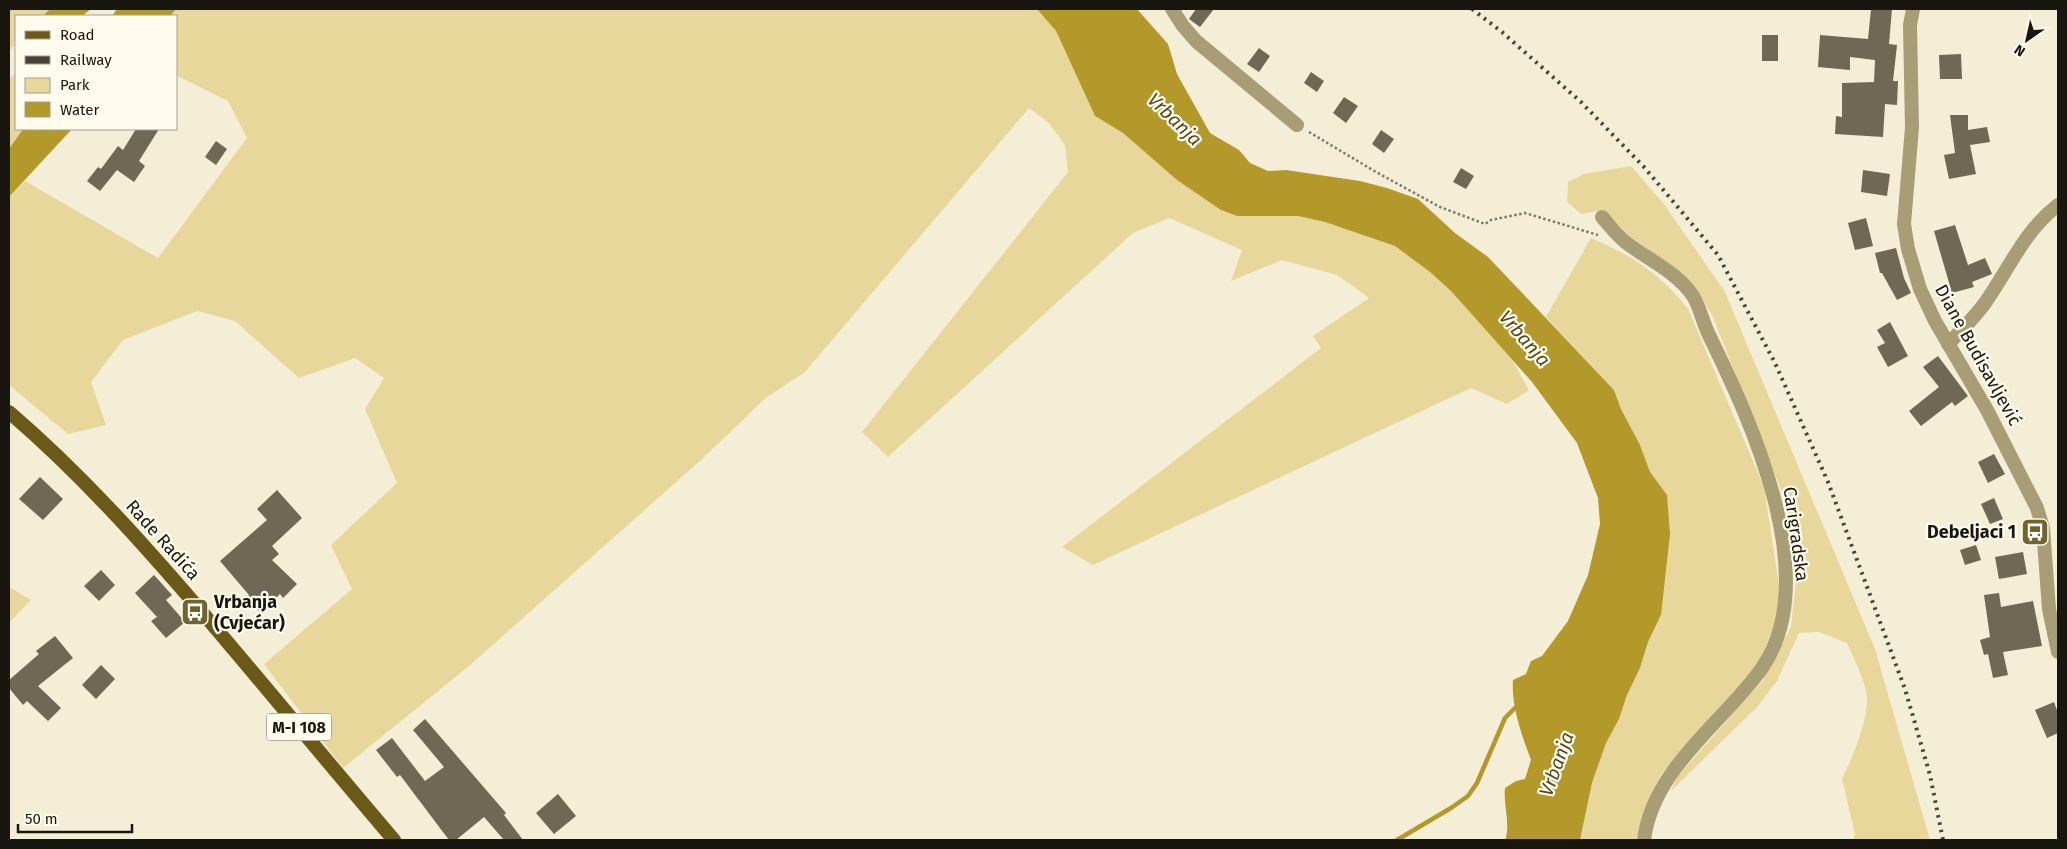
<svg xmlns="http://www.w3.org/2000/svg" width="2067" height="849" viewBox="0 0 2067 849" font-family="'Fira Sans',sans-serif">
	<rect width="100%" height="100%" fill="#f4eed7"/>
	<g fill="#e8d79b">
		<path d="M9 9H50L43 16H16V45L9 50Z"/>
		<path d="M176 9H1037L1056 31 1095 116 1123 133 1177 180 1221 209 1237 216H1298L1325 222 1395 246 1430 272 1451 291 1512 360 1529 390 1507 404 1471 388 1093 565 1062 547 1321 348 1313 336 1369 298 1337 275 1282 260 1231 281 1242 250 1169 218 1133 233 888 457 862 432 1068 172 1065 145 1049 123 1029 108 805 372 767 397 702 459 469 666 343 768 264 664 352 589 331 545 397 483 365 409 384 378 355 358 299 378 235 321 197 311 123 340 91 382 106 425 68 434 9 385V197L25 181 158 258 247 138 228 101 176 75V16H170Z"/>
		<path d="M16 73V129H23L9 149V79Z"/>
		<path d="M1631 166 1664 204 1725 292 1875 649 1930 840H1853L1855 835 1842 778C1852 760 1867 722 1867 701 1868 687 1853 656 1847 643L1818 632 1799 633 1777 681 1757 707 1671 791 1677 777 1763 680 1791 627 1797 573 1787 505 1713 317 1698 291 1655 254 1632 238 1603 210 1581 214 1567 202 1568 182 1584 174Z"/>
		<path d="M1591 238C1631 255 1661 274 1688 309L1764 487 1780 592 1774 627 1758 663 1662 773 1652 792 1636 840H1580L1592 783 1606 743 1619 719 1627 695 1640 668 1648 642 1661 615 1667 496 1650 472 1640 445 1621 409 1614 390 1546 317Z"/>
		<path d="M9 587 31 600 9 623Z"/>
	</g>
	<g fill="#b3982a">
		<path d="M50 9H91L82 16H43Z"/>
		<path d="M117 9H176L170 16H112Z"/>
		<path d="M1037 9H1137L1168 44 1177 74 1210 133 1239 150 1250 163 1268 171 1286 170 1360 181 1387 188 1418 199 1455 233 1488 257 1614 390 1621 409 1640 445 1650 472 1667 495 1670 534 1661 615 1648 642 1640 668 1627 695 1619 719 1606 743 1592 783 1580 840H1505C1511 826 1503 804 1505 788L1516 781 1525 779 1531 760C1522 736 1511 706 1513 680L1526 674 1531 661 1542 656 1568 621 1588 575 1600 524 1598 498 1577 443 1532 382 1451 291 1430 272 1395 246 1325 222 1298 216H1237L1221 210 1177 180 1123 133 1095 116 1056 31Z"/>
		<path d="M23 129H72L9 197V149Z"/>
	</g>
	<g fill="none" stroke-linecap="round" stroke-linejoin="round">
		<path stroke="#b3982a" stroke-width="4.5" d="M1397 840 1451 808 1468 796 1477 783 1505 718 1519 704"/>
	</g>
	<g fill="#6e6855">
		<path d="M1196 9H1214L1200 27 1189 19Z"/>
		<path d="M1871 9H1892L1889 44 1897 45 1893 81H1898L1897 105 1885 104 1883 137 1835 134 1836 116 1842 117V83L1874 82 1875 60 1850 57V70L1818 67 1820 35 1868 39Z"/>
		<rect x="1762" y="35" width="16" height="26"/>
		<path d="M1259 48 1270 56 1259 72 1247 64Z"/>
		<path d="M1961 54 1962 79H1940L1939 55Z"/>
		<path d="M1311 72 1324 81 1317 92 1304 83Z"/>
		<path d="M1344 97 1358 106 1346 123 1333 113Z"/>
		<path d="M1950 115H1968V130L1987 127 1990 142 1970 145 1976 174 1949 179 1944 155 1955 153Z"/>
		<path d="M136 129H159L139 161 145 166 134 182 117 170 100 191 87 181 98 167 101 169 118 146 123 150Z"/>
		<path d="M1381 130 1394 139 1384 153 1372 144Z"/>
		<path d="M216 141 227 149 216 165 205 157Z"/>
		<path d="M1461 168 1474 176 1466 189 1453 182Z"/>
		<path d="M1863 170 1890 174 1887 196 1861 192Z"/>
		<path d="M1866 218 1873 246 1855 250 1848 223Z"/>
		<path d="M1955 225 1968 265 1985 258 1992 274 1972 282 1974 287 1952 293 1934 231Z"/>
		<path d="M1896 248 1904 278 1911 293 1897 300 1882 273H1880L1875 253Z"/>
		<path d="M1890 322 1908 356 1888 367 1877 347 1885 343 1877 330Z"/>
		<path d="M1938 356 1968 396 1955 406 1952 402 1921 426 1909 411 1939 387 1923 367Z"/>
		<path d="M1994 454 2005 474 1988 483 1978 462Z"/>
		<path d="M40 477 63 499 43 520 19 499Z"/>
		<path d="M277 490 302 518 272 546 279 554 272 560 297 584 283 598 280 594 261 613 246 599 249 595 220 561 267 520 257 509Z"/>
		<path d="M1994 498 2003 519 1990 524 1981 504Z"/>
		<path d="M1976 545 1981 560 1965 565 1960 550Z"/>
		<path d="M2023 552 2027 574 1999 579 1995 557Z"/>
		<path d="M101 570 115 585 99 601 84 586Z"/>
		<path d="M154 575 172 595 166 600 185 622 166 638 151 621 157 617 135 593Z"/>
		<path d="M1999 593 2001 607 2033 601 2042 646 2003 652 2008 675 1993 678 1988 654 1984 655 1980 640 1990 637 1984 595Z"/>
		<path d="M55 636 73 658 38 686 61 708 48 721 27 701 23 705 9 688V680L39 654 36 651Z"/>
		<path d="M101 665 115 679 96 699 82 685Z"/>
		<path d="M2054 702 2058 713V733L2047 738 2035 710Z"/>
		<path d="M425 719 506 813 504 815 523 840H504L484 817 456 840H449L400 775 397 777 376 750 392 738 425 781 444 767 413 730Z"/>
		<path d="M558 794 576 816 554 834 536 813Z"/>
	</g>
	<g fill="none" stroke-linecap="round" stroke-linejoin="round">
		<path stroke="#7e7a6b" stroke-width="2.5" stroke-dasharray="2.5 2.5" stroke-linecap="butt" d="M1309 132 1376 172 1440 207 1485 224 1491 220 1525 213 1598 235"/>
		<g stroke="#a89d75" stroke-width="14">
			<path d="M1172 9 1183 26 1196 41 1297 125"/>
			<path d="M1602 217C1610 226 1618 237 1628 244 1649 260 1678 273 1693 296 1700 307 1703 323 1709 335 1751 421 1824 578 1762 668 1723 723 1653 768 1644 840"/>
			<path d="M1948 344C1961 331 1974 318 1985 303 2009 269 2024 231 2058 205"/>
		</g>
		<path stroke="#a89d75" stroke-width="14" d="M1913 9 1910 25 1912 127 1904 224 1908 249 1920 289 1935 321 1987 410 2037 508 2043 528 2049 609 2058 652"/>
		<path stroke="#6b5a17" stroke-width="14" d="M9 412C80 473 140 540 201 611 266 687 329 764 394 840"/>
		<path stroke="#464338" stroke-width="4" stroke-dasharray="2.5 5" stroke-linecap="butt" d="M1472 9 1502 32 1581 102 1644 167 1718 255 1775 363 1828 482 1905 689 1930 775 1943 840"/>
	</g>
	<defs>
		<g id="bus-square" transform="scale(1.4375)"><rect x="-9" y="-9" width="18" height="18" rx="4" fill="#726431" stroke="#fffbed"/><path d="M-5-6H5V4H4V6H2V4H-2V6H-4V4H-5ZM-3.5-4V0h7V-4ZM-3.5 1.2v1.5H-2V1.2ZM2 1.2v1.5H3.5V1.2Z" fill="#fff"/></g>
	</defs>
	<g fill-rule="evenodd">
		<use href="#bus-square" x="2035" y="532"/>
		<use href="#bus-square" x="195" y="612"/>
	</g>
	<g text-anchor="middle" stroke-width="4.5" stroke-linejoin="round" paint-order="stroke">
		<rect fill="#fffbed" stroke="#5d5b51" stroke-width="1" x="266.5" y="713.5" width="65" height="27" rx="4"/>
		<g font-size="16" font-weight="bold" fill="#18160e">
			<text x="299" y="733">M-I 108</text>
		</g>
		<g font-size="18" fill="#18160e" stroke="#fffbed">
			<text transform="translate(1978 355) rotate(61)" y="6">Diane Budisavljević</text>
			<text transform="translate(1796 534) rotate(82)" y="6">Carigradska</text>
			<text transform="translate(163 540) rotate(48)" y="6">Rade Radića</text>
		</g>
		<g font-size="18" font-weight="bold" fill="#18160e" stroke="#fffbed" text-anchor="end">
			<text x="2016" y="538">Debeljaci 1</text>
			<text x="214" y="608" text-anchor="start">Vrbanja<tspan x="214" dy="21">(Cvjećar)</tspan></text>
		</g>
		<g font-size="19" font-style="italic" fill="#52461b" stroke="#fffbed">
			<text transform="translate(1175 119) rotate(44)" y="7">Vrbanja</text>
			<text transform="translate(1525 338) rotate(49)" y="7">Vrbanja</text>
			<text transform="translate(1556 764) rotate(-70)" y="7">Vrbanja</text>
		</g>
	</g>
	<rect width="2067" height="849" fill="none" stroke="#18160e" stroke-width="20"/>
	<rect x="15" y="15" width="162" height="115" fill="#fffbed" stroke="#a39f94"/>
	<rect x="25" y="31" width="25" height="8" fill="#6b5a17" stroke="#a39f94"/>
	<text x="60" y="40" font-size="15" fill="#18160e">Road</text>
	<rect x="25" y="56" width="25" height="8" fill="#464338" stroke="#a39f94"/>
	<text x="60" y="65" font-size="15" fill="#18160e">Railway</text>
	<rect x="25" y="78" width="25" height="15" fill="#e8d79b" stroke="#a39f94"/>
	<text x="60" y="90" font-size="15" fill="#18160e">Park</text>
	<rect x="25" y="102" width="25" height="15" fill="#b3982a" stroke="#a39f94"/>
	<text x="60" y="115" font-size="15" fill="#18160e">Water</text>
	<g transform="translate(2027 40) rotate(214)" stroke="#fffbed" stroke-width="4" paint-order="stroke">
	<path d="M0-4L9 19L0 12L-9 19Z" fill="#18160e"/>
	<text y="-8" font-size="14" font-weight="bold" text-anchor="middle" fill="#18160e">N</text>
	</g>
	<path d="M18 824v8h114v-8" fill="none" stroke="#18160e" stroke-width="2.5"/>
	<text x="25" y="824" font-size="15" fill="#18160e" stroke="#fffbed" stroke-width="4" paint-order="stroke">50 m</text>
</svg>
